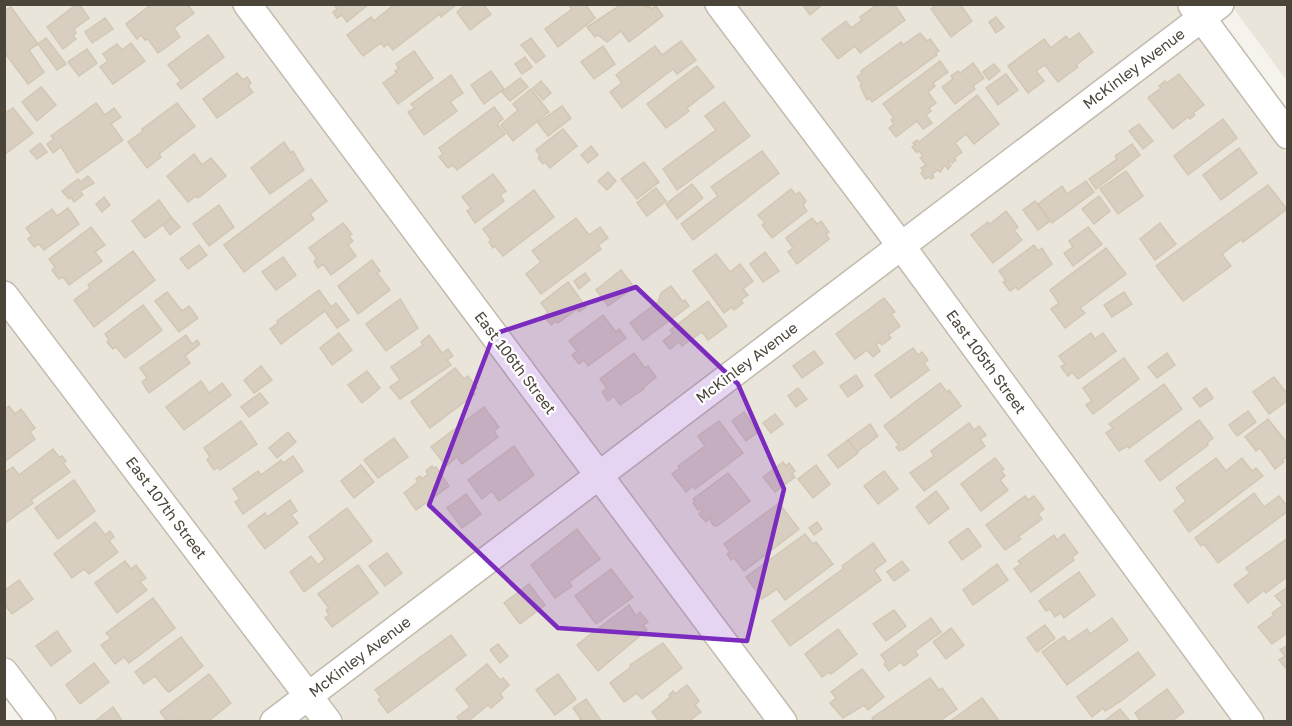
<svg xmlns="http://www.w3.org/2000/svg" width="1292" height="726" viewBox="0 0 1292 726" font-family="'Golos Text',sans-serif">
	<rect width="100%" height="100%" fill="#f6f3ec"/>
	<g fill="#eae5da">
		<path d="M5 5H1176L1287 154V721L58 722 26 679 5 695Z"/>
		<path d="M1231 5H1287V81Z"/>
	</g>
	<g fill="#d8cfc1" stroke="#d3c7b4" stroke-width="1.5">
		<path d="M77 4H79L89 18 74 29 76 33 73 36 76 39 63 49 47 27Z"/>
		<path d="M152 4H187L194 13 174 28 180 37 158 53 148 39 145 40 141 35 137 39 126 24Z"/>
		<path d="M334 4H369L347 22 342 15 337 18 333 12 337 9Z"/>
		<path d="M395 4H457L441 17 440 14 393 50 388 44 384 47 381 43 363 56 347 35 371 17 374 21Z"/>
		<path d="M466 4H483L491 14 470 30 457 12Z"/>
		<path d="M568 4H585L595 18 558 47 545 29 572 9Z"/>
		<path d="M622 4H643L646 8 649 5 651 9 656 6 663 16 629 42 621 31 607 42 598 35 595 37 587 27Z"/>
		<path d="M802 4H823L810 15Z"/>
		<path d="M878 4H894L905 20 860 53 855 46 838 59 822 39 846 21 851 28 862 20 860 17Z"/>
		<path d="M937 4H960L972 21 951 37 931 9Z"/>
		<path d="M11 7 38 44 29 50 44 72 28 84 4 52V11Z"/>
		<path d="M996 17 1004 27 996 33 989 22Z"/>
		<path d="M105 18 113 29 92 43 85 32Z"/>
		<path d="M920 33 927 41 930 39 939 51 935 53 937 55 872 102 869 98 867 100 860 86 862 84 857 77 862 73 861 71 901 42 903 45Z"/>
		<path d="M1079 33 1093 52 1076 65 1078 67 1058 82 1045 65 1036 71 1044 81 1028 93 1008 66 1044 39 1051 48 1066 36 1069 40Z"/>
		<path d="M208 35 224 57 181 89 177 84 181 81 168 65Z"/>
		<path d="M46 38 66 64 57 70 38 44Z"/>
		<path d="M531 38 545 56 536 63 521 45Z"/>
		<path d="M681 41 696 60 677 74 673 69 622 108 610 92 622 83 616 75 655 46 662 55Z"/>
		<path d="M131 43 145 61 113 84 100 67 108 61 103 54 117 44 122 50Z"/>
		<path d="M603 46 615 64 594 79 581 62Z"/>
		<path d="M87 49 97 63 79 76 68 62Z"/>
		<path d="M414 51 433 78 398 104 383 83 397 73 395 71 399 68 396 64Z"/>
		<path d="M525 57 532 67 522 74 515 64Z"/>
		<path d="M940 61 948 72 933 83 935 86 928 92 936 103 929 108 931 111 926 115 932 123 923 129 917 121 896 137 889 128 894 124 891 120 894 118 883 104Z"/>
		<path d="M973 63 984 78 973 86 975 89 955 104 942 87 953 79 951 76 958 71 960 73Z"/>
		<path d="M994 64 1000 71 989 80 983 72Z"/>
		<path d="M697 66 714 87 687 108 689 111 666 128 647 104Z"/>
		<path d="M491 71 504 89 484 104 471 85Z"/>
		<path d="M237 73 243 80 247 77 251 83 248 86 253 92 217 118 203 99Z"/>
		<path d="M1006 74 1018 90 998 105 986 88Z"/>
		<path d="M1179 74 1204 105 1193 113 1195 115 1190 119 1188 117 1173 129 1148 98 1161 88 1159 86 1165 81 1167 83Z"/>
		<path d="M451 75 463 93 450 102 457 111 424 135 408 112 415 108 411 104Z"/>
		<path d="M520 78 528 87 510 101 502 92Z"/>
		<path d="M541 81 551 93 543 100 533 88Z"/>
		<path d="M41 87 56 105 37 121 22 102Z"/>
		<path d="M531 89 549 112 513 141 501 125 518 110 513 104Z"/>
		<path d="M977 95 999 124 974 144 966 134 955 143 962 152 954 158 956 160 952 163 950 161 948 162 951 166 948 169 945 165 940 172 938 170 932 174 934 177 931 179 929 177 925 179 921 173 923 171 921 168 926 165 920 158 923 156 919 151 917 153 912 147 915 145 913 143 917 140 919 142Z"/>
		<path d="M724 102 750 136 677 190 663 169 716 130 705 116Z"/>
		<path d="M96 103 105 115 114 108 121 117 111 124 123 140 77 173 61 147 53 153 47 144 54 139 51 136Z"/>
		<path d="M177 103 195 126 159 154 161 157 147 168 128 142 143 131 142 129Z"/>
		<path d="M562 106 571 118 548 136 538 123Z"/>
		<path d="M494 107 503 119 497 124 505 134 457 170 453 165 448 168 439 157 443 154 439 148Z"/>
		<path d="M13 108 33 133 4 155V114Z"/>
		<path d="M1223 119 1237 138 1188 175 1174 156Z"/>
		<path d="M1139 124 1153 141 1143 149 1129 131Z"/>
		<path d="M563 129 577 146 550 168 545 162 543 164 538 158 540 156 536 150Z"/>
		<path d="M284 142 291 153 293 151 304 170 270 194 251 168Z"/>
		<path d="M40 143 47 152 37 159 30 151Z"/>
		<path d="M1132 144 1140 155 1096 189 1089 179 1117 159 1115 156Z"/>
		<path d="M591 146 598 155 588 163 581 155Z"/>
		<path d="M1239 148 1257 173 1221 200 1203 175Z"/>
		<path d="M762 151 779 173 693 240 681 224 718 196 711 187Z"/>
		<path d="M194 154 202 165 211 158 226 176 198 198 196 196 188 202 167 176Z"/>
		<path d="M644 162 659 182 637 199 621 179Z"/>
		<path d="M1126 171 1143 196 1118 214 1100 189Z"/>
		<path d="M608 172 616 181 607 190 598 181Z"/>
		<path d="M493 174 506 191 500 195 504 201 475 223 467 211 471 208 462 197Z"/>
		<path d="M88 176 94 183 80 191 83 195 74 202 71 197 69 199 62 191 78 179 80 182Z"/>
		<path d="M311 179 327 201 310 214 314 219 244 272 224 245Z"/>
		<path d="M1086 181 1094 192 1052 223 1038 204 1062 186 1067 194Z"/>
		<path d="M692 184 703 198 677 219 666 204Z"/>
		<path d="M1268 185 1287 209 1243 242 1242 239 1222 254 1231 266 1183 301 1156 266Z"/>
		<path d="M656 188 666 201 647 216 637 203Z"/>
		<path d="M791 189 796 195 799 192 806 201 803 205 807 211 772 238 762 225 765 223 758 215Z"/>
		<path d="M534 190 554 217 503 256 495 246 493 248 489 242 491 240 483 229Z"/>
		<path d="M1099 196 1110 211 1094 224 1082 209Z"/>
		<path d="M104 197 110 205 102 212 96 204Z"/>
		<path d="M159 200 172 218 145 238 132 221Z"/>
		<path d="M1035 201 1050 221 1038 230 1023 210Z"/>
		<path d="M219 205 234 227 209 246 193 224Z"/>
		<path d="M68 208 79 224 44 250 39 244 34 247 28 239 32 236 26 228 52 209 57 216Z"/>
		<path d="M1006 211 1018 227 1014 230 1022 240 993 263 971 235 988 222 990 224Z"/>
		<path d="M172 218 180 227 170 235 163 225Z"/>
		<path d="M576 218 589 235 600 227 608 238 598 245 601 249 541 294 526 274 541 262 532 251Z"/>
		<path d="M812 218 817 224 821 221 829 232 826 234 829 239 797 264 788 252 793 248 786 238Z"/>
		<path d="M343 223 352 234 349 236 353 241 348 245 356 256 331 275 323 264 318 268 314 261 317 259 309 248Z"/>
		<path d="M1160 223 1176 244 1155 260 1140 239Z"/>
		<path d="M91 227 105 245 95 252 102 261 69 285 63 277 59 279 52 270 55 267 49 259Z"/>
		<path d="M1088 227 1102 244 1073 266 1064 253 1073 247 1069 241Z"/>
		<path d="M199 245 207 255 188 269 180 259Z"/>
		<path d="M1034 245 1038 251 1042 248 1052 264 1018 290 1016 287 1010 291 1003 282 1006 281 999 271Z"/>
		<path d="M1106 248 1126 274 1080 308 1085 313 1065 328 1051 309 1059 303 1050 290Z"/>
		<path d="M133 251 155 280 94 327 74 300 90 288 88 285Z"/>
		<path d="M765 252 779 271 763 282 750 264Z"/>
		<path d="M716 254 730 272 740 264 753 281 743 289 748 295 741 300 743 303 734 310 732 307 724 313 693 271Z"/>
		<path d="M283 257 296 275 276 290 262 272Z"/>
		<path d="M372 260 380 271 377 273 390 290 358 314 338 286Z"/>
		<path d="M621 270 634 287 608 306 596 290Z"/>
		<path d="M585 273 590 280 579 289 574 281Z"/>
		<path d="M568 282 586 307 579 312 577 309 558 323 556 321 551 325 544 316 548 312 541 303Z"/>
		<path d="M671 286 683 302 685 300 689 306 643 340 630 323 658 302 661 293Z"/>
		<path d="M319 290 331 307 336 303 349 320 337 328 325 311 281 344 270 329 278 323 277 321Z"/>
		<path d="M167 292 182 311 189 306 198 318 179 332 155 301Z"/>
		<path d="M1124 292 1132 304 1112 317 1104 305Z"/>
		<path d="M884 298 895 312 891 314 900 326 888 335 891 338 882 345 879 342 876 345 880 351 873 357 867 350 855 359 836 334Z"/>
		<path d="M400 299 418 328 386 351 366 324Z"/>
		<path d="M708 301 727 326 708 340 702 332 682 346 679 342 670 349 663 341 673 333 670 330Z"/>
		<path d="M143 305 162 330 125 358 116 347 113 349 107 342 109 340 105 334Z"/>
		<path d="M603 315 616 332 619 329 626 338 588 366 584 360 579 364 572 355 577 351 569 341Z"/>
		<path d="M339 333 352 350 332 365 320 348Z"/>
		<path d="M1091 333 1095 339 1103 333 1116 351 1078 379 1072 372 1068 376 1061 367 1065 364 1059 356Z"/>
		<path d="M186 335 192 344 197 340 200 344 185 356 190 363 149 393 142 382 147 378 140 368Z"/>
		<path d="M429 335 442 353 448 349 453 356 447 360 451 365 400 399 390 387 400 380 391 367 423 345 421 342Z"/>
		<path d="M913 348 918 355 922 352 928 360 924 363 929 370 891 398 875 375Z"/>
		<path d="M814 351 823 363 802 378 793 366Z"/>
		<path d="M634 353 645 368 648 366 656 377 643 388 644 389 620 405 614 396 608 401 602 392 607 388 600 379Z"/>
		<path d="M1167 353 1175 365 1157 378 1148 367Z"/>
		<path d="M1124 358 1139 379 1093 414 1086 405 1092 401 1083 388Z"/>
		<path d="M261 366 272 380 254 393 244 380Z"/>
		<path d="M455 368 464 379 468 376 477 388 473 391 475 394 430 428 411 402Z"/>
		<path d="M367 371 380 388 362 403 348 385Z"/>
		<path d="M856 375 863 386 848 397 840 386Z"/>
		<path d="M1274 377 1288 395V400L1269 414 1253 392Z"/>
		<path d="M201 381 209 393 222 383 231 395 184 430 166 407Z"/>
		<path d="M940 383 947 392 949 390 961 406 903 450 902 449 899 451 896 447 899 445 884 426Z"/>
		<path d="M1164 384 1182 409 1129 448 1127 446 1119 451 1106 433 1113 428 1109 424Z"/>
		<path d="M798 388 807 399 796 407 788 396Z"/>
		<path d="M1206 388 1213 398 1200 407 1193 398Z"/>
		<path d="M260 393 268 403 249 417 241 407Z"/>
		<path d="M9 406 15 414 21 409 35 428 30 432 35 439 4 462V410Z"/>
		<path d="M484 407 499 427 494 431 498 437 462 464 457 457 446 466 431 447Z"/>
		<path d="M1248 411 1256 422 1237 436 1229 425Z"/>
		<path d="M744 412 758 432 746 441 732 421Z"/>
		<path d="M775 414 783 424 771 433 763 423Z"/>
		<path d="M1268 419 1288 444V456L1282 460 1284 462 1275 469 1260 448 1256 451 1245 437Z"/>
		<path d="M1199 420 1213 438 1207 443 1208 445 1160 481 1145 461Z"/>
		<path d="M241 421 257 444 220 470 218 467 214 470 207 460 210 457 204 448Z"/>
		<path d="M719 421 743 453 695 489 693 486 686 492 672 474 680 468 678 466 705 446 698 436Z"/>
		<path d="M969 423 974 430 979 426 986 435 980 439 985 446 924 491 910 473 934 456 931 451Z"/>
		<path d="M870 424 878 436 857 452 848 440Z"/>
		<path d="M288 432 296 442 277 458 269 448Z"/>
		<path d="M394 438 408 457 378 478 364 460Z"/>
		<path d="M848 440 858 453 838 468 828 455Z"/>
		<path d="M514 446 534 475 499 501 492 491 482 499 468 480Z"/>
		<path d="M53 449 59 457 62 456 66 461 63 463 70 472 31 500 33 503 5 523 4 473 13 467 19 475Z"/>
		<path d="M293 456 303 471 243 514 235 502 240 499 233 489 258 471 261 475 281 460 283 463Z"/>
		<path d="M995 458 1004 469 1001 471 1005 476 1000 480 1008 490 981 511 961 484Z"/>
		<path d="M1216 458 1226 471 1242 458 1252 471 1256 468 1263 476 1189 532 1174 511 1186 501 1176 488Z"/>
		<path d="M783 462 786 466 789 463 795 471 792 473 795 477 775 492 763 477Z"/>
		<path d="M361 465 374 482 354 498 341 481Z"/>
		<path d="M816 465 830 484 813 498 798 479Z"/>
		<path d="M432 466 434 468 436 467 449 486 416 510 404 493 418 482 416 479 420 476 422 479 428 474 426 471Z"/>
		<path d="M884 471 898 489 878 504 864 486Z"/>
		<path d="M728 473 750 501 717 526H714L711 522 712 517 706 522 699 514 702 511 700 508 698 510 693 503 695 501 693 499Z"/>
		<path d="M74 480 95 511 58 539 35 508Z"/>
		<path d="M936 491 949 508 929 524 916 507Z"/>
		<path d="M1254 493 1264 507 1279 496 1288 507V511L1218 563 1204 544 1201 546 1195 538Z"/>
		<path d="M466 494 481 514 462 528 447 508Z"/>
		<path d="M1025 496 1028 500 1034 496 1044 509 1038 514 1042 519 1018 537 1021 539 1005 550 986 525Z"/>
		<path d="M290 500 297 511 291 515 298 523 265 549 248 526 265 513 267 517Z"/>
		<path d="M779 503 799 529 744 571 734 558 731 560 727 554 730 552 724 544Z"/>
		<path d="M347 508 372 541 304 592 290 572 311 556 318 565 325 559 309 537Z"/>
		<path d="M95 522 105 535 110 531 114 537 109 541 118 552 89 574 84 569 72 578 54 554Z"/>
		<path d="M817 522 822 529 814 535 809 528Z"/>
		<path d="M968 528 981 546 962 560 949 542Z"/>
		<path d="M577 529 600 559 569 582 572 586 555 598 531 565Z"/>
		<path d="M805 534 813 544 816 542 833 564 785 600 777 589 762 599 746 577Z"/>
		<path d="M1064 534 1078 553 1072 557 1074 560 1031 592 1014 569 1021 564 1018 561 1054 535 1057 540Z"/>
		<path d="M1288 538V576L1266 593 1264 590 1248 603 1234 585 1250 573 1246 568Z"/>
		<path d="M873 543 886 561 874 570 881 580 790 646 772 621 844 568 842 566Z"/>
		<path d="M387 553 402 573 385 586 369 566Z"/>
		<path d="M125 561 131 569 136 565 146 578 140 582 147 590 117 613 95 583Z"/>
		<path d="M902 561 909 570 894 581 887 572Z"/>
		<path d="M997 564 1008 580 973 605 963 590Z"/>
		<path d="M358 565 378 593 332 627 325 618 329 615 326 610 329 608 318 594Z"/>
		<path d="M611 569 633 597 596 624 575 596Z"/>
		<path d="M1079 572 1095 595 1064 618 1061 613 1055 617 1050 609 1046 611 1039 601Z"/>
		<path d="M19 580 33 599 12 614 4 604V591Z"/>
		<path d="M529 584 545 605 520 624 504 603Z"/>
		<path d="M1288 587V632L1272 644 1258 627 1274 615 1272 613 1283 605 1275 596Z"/>
		<path d="M153 598 175 628 129 663 124 657 115 664 101 645 111 638 106 633Z"/>
		<path d="M629 605 636 616 640 612 648 622 643 625 647 630 598 671 577 645Z"/>
		<path d="M894 610 906 626 886 641 873 624Z"/>
		<path d="M931 618 941 632 915 651 918 655 904 666 901 662 889 671 884 664 886 662 881 655Z"/>
		<path d="M1112 618 1128 640 1067 685 1042 652 1064 636 1068 642 1087 629 1090 634Z"/>
		<path d="M1045 625 1055 638 1037 652 1027 638Z"/>
		<path d="M951 628 964 645 946 659 933 642Z"/>
		<path d="M838 629 857 654 831 674 829 672 822 677 805 654Z"/>
		<path d="M57 631 71 651 51 666 36 646Z"/>
		<path d="M451 635 466 655 388 713 378 700 381 697 375 690Z"/>
		<path d="M181 637 203 666 169 692 167 691 155 676 144 684 135 672Z"/>
		<path d="M663 643 682 668 642 699 637 693 624 702 610 683 631 667 630 665Z"/>
		<path d="M498 644 508 656 500 663 490 650Z"/>
		<path d="M1288 645V671L1279 660 1285 656 1280 650Z"/>
		<path d="M1138 652 1155 675 1121 701 1105 711 1103 708 1092 717 1077 697Z"/>
		<path d="M94 663 109 682 80 704 66 685Z"/>
		<path d="M487 664 500 680 503 678 509 685 500 694 503 698 491 708 488 705 467 722H460L457 717 470 707 456 689Z"/>
		<path d="M862 669 884 697 868 710 864 705 843 718 830 703 836 698 831 692Z"/>
		<path d="M209 674 231 703 207 722H184L181 718 176 722H168L160 712Z"/>
		<path d="M558 674 576 699 555 715 536 690Z"/>
		<path d="M930 678 939 690 942 688 957 709 938 722H874L872 718Z"/>
		<path d="M687 685 699 701 695 705 701 712 688 722H660L652 712 670 697 669 695 673 691 675 694Z"/>
		<path d="M1167 689 1184 712 1170 722H1141L1135 713Z"/>
		<path d="M982 698 1000 722H949Z"/>
		<path d="M586 699 602 722H578L581 719 573 708Z"/>
		<path d="M113 707 123 722H94Z"/>
		<path d="M1120 709 1129 720 1126 722H1103Z"/>
	</g>
	<g fill="none" stroke-linecap="round" stroke-linejoin="round">
		<g stroke="#c2bbae" stroke-width="30">
			<g id="minor">
				<path d="M247 4 783 722"/>
				<path d="M719 4 902 247 1250 722"/>
				<path d="M1192 5 1288 135"/>
				<path d="M4 295 328 722"/>
				<path d="M4 672 42 722"/>
				<path d="M274 722 1220 4"/>
			</g>
		</g>
		<use href="#minor" stroke="#fff" stroke-width="27"/>
	</g>
	<path fill="#7b2cbf" fill-opacity="0.2" stroke="#7b2cbf" stroke-width="4.5" stroke-linejoin="round" d="M636 287 738 384 784 489 747 641 558 628 429 505 494 334Z"/>
	<g text-anchor="middle" stroke-width="4.5" stroke-linejoin="round" paint-order="stroke">
		<g font-size="15" fill="#4b4439" stroke="#fff">
			<text transform="translate(1134 69) rotate(-37)" y="5">McKinley Avenue</text>
			<text transform="translate(986 362) rotate(54)" y="5">East 105th Street</text>
			<text transform="translate(515 363) rotate(53)" y="5">East 106th Street</text>
			<text transform="translate(747 363) rotate(-37)" y="5">McKinley Avenue</text>
			<text transform="translate(166 508) rotate(53)" y="5">East 107th Street</text>
			<text transform="translate(360 657) rotate(-37)" y="5">McKinley Avenue</text>
		</g>
	</g>
	<rect width="1292" height="726" fill="none" stroke="#4b4439" stroke-width="12"/>
</svg>
